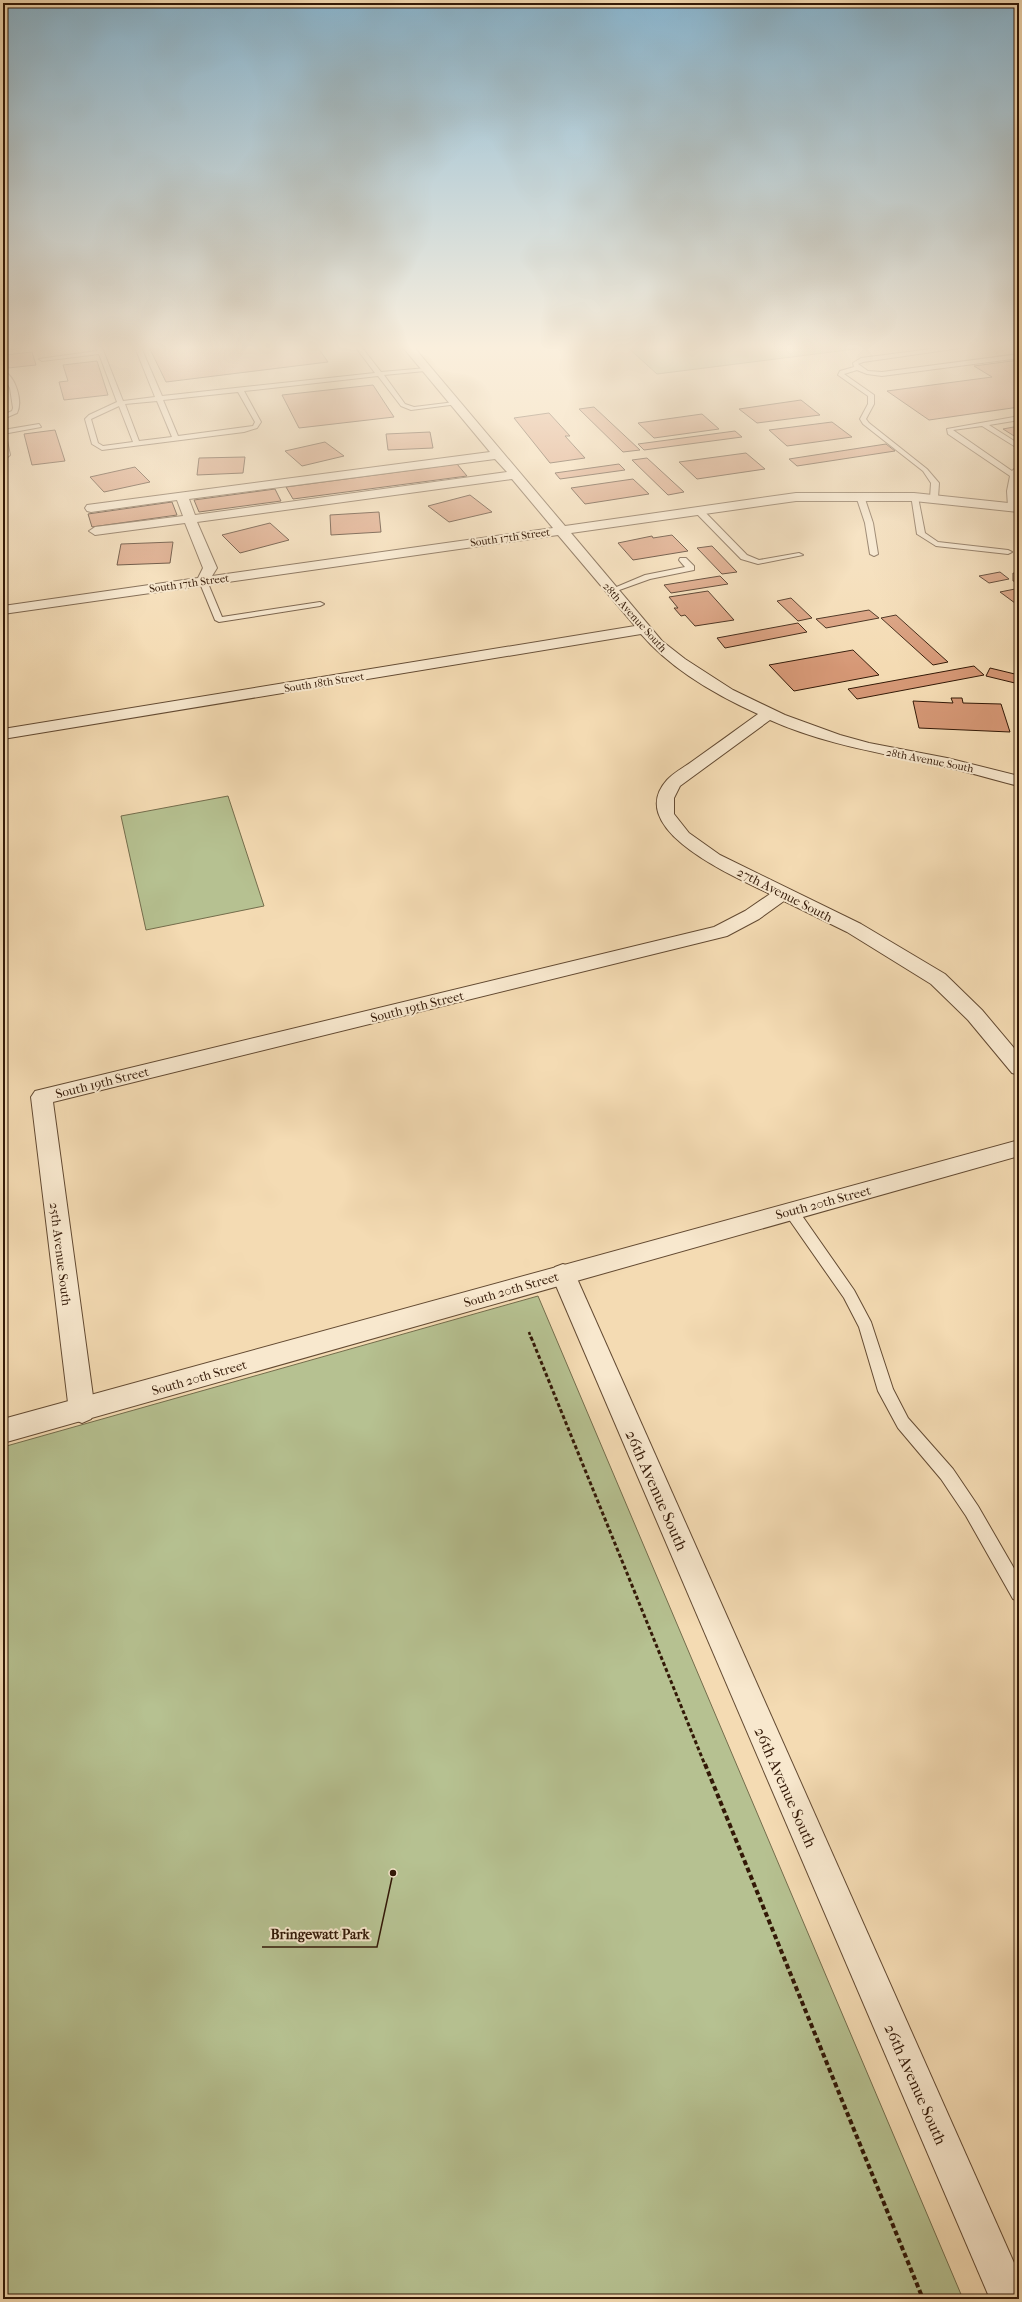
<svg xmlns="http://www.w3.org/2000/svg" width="1022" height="2302" viewBox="0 0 1022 2302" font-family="'IM FELL French Canon',serif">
	<rect width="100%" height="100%" fill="#f4dbb3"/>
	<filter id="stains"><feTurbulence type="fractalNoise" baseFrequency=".005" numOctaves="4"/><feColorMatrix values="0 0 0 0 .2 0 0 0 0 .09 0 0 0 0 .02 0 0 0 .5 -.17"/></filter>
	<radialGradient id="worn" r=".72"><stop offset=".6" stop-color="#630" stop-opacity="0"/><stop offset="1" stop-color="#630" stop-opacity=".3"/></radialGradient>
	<g fill="#b6c191" stroke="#746d4c">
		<path d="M625 345H887L657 374Z"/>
		<path d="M228 796 264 906 146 930 121 816Z"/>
		<path d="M538 1296 963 2299H3V1447Z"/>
	</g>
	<g fill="#d69876" stroke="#331907">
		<path d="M148 345H316L328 362 166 382Z"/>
		<path d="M32 352 36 365 8 368 5 355Z"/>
		<path d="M1019 360V407L929 420 887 391 992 377 974 366Z"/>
		<path d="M97 361 108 395 64 400 59 382 68 381 63 365Z"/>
		<path d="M373 385 394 417 299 428 282 395Z"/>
		<path d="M801 400 820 415 757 423 739 409Z"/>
		<path d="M594 407 640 450 623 452 579 409Z"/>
		<path d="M549 413 570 436H565L585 458 550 463 514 418Z"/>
		<path d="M702 414 719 429 654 438 638 423Z"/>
		<path d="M832 422 852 437 787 446 769 430Z"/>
		<path d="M1019 426V439L1003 429Z"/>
		<path d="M55 430 65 461 32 465 24 434Z"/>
		<path d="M735 431 742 437 644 450 638 444Z"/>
		<path d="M430 432 433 448 388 450 386 434Z"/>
		<path d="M325 442 344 456 302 466 285 451Z"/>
		<path d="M886 444 895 451 797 466 789 459Z"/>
		<path d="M746 453 765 469 697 479 679 462Z"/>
		<path d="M245 457 243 473 197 475 199 458Z"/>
		<path d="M647 458 684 492 668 495 632 460Z"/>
		<path d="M457 464 467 476 293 499 286 487Z"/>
		<path d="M619 464 625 470 560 479 555 473Z"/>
		<path d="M135 467 150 482 104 492 90 477Z"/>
		<path d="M633 479 649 494 585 504 571 488Z"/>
		<path d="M275 489 281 501 199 512 194 500Z"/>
		<path d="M470 495 492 512 449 522 428 506Z"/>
		<path d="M172 502 177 515 92 527 88 514Z"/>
		<path d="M379 512 381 532 331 535 330 515Z"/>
		<path d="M270 523 289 540 240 553 222 535Z"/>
		<path d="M672 535 688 551 633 560 618 543 652 536 653 538Z"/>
		<path d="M173 542 170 563 117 565 121 544Z"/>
		<path d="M712 546 737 572 722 574 697 548Z"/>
		<path d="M1000 572 1009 579 989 583 979 576Z"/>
		<path d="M1013 573 1019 574V582L1013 581Z"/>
		<path d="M720 576 728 584 671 593 664 585Z"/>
		<path d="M1015 589 1019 592V606L1000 592Z"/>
		<path d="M708 591 734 620 695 626 685 615 681 616 674 608H678L669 597Z"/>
		<path d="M791 598 812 618 798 621 777 601Z"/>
		<path d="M869 610 879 618 826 628 816 619Z"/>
		<path d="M896 615 948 662 933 665 881 618Z"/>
		<path d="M798 623 807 632 725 648 717 638Z"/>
		<path d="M853 650 879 675 794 691 769 665Z"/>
		<path d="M974 666 984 675 857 699 848 689Z"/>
		<path d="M990 668 1019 675V684L986 676Z"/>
		<path d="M951 698H962L963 703 1001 704 1010 732 919 728 913 701 953 703Z"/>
	</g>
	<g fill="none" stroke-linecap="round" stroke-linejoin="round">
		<g stroke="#634a32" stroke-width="2">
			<g id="service">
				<path d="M30 345 27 347 3 350V346Z"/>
				<path d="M95 345H101L123 401 155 397 134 345H140L162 396 375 373 354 345H360L381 372 427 368 425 371 384 375 405 404 414 407 455 402 458 404 411 410 401 406 378 376 244 391 261 422 257 428 244 432 102 450 92 444 85 419 89 415 117 402 99 354 42 361 39 359 97 351ZM238 392 255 422 253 426 178 436 163 400ZM157 401 172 437 139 441 125 404ZM119 406 133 442 103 446 98 443 91 419Z"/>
				<path d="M962 345H981L863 362 858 364 868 371 882 372 1019 354V358L882 376 867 374 857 370 844 374 874 395V404L866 419 869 423 927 469 939 483 938 498 934 500 930 498 931 483 923 471 863 424 860 419 868 404V396L838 375 840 371 854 367 853 363 861 358Z"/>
				<path d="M3 371C16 376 23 402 17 413L3 419V415L12 411 13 408 10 388 3 376Z"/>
				<path d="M1019 416V420L989 425 1019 444V449L982 426 953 430 1012 471 1019 465 1014 486 1016 507 1012 509 1008 507 1007 491 1010 476 948 434 947 429Z"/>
				<path d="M39 424 41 427 3 434V430Z"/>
				<path d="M3 434 6 436 10 455 3 461Z"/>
				<path d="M860 494 864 496 873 523 878 554 874 556 870 554 865 523 856 496Z"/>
				<path d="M911 495 918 497 925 533 938 542 1008 550 1012 552 1008 554 936 546 917 534Z"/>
				<path d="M695 508H701L747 555 759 560 799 553 803 555 758 564 741 559 695 512Z"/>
				<path d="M680 558H686L694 566V570L650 579 611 593 607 591 645 575 685 567 679 560Z"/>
				<path d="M200 579 207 581 222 617 320 602 324 604 320 606 219 622 215 620 199 581Z"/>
				<path d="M791 1206 796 1207 854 1290 871 1322 893 1389 908 1418 953 1469 978 1506 1019 1577V1601L1013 1599 966 1516 941 1479 898 1428 878 1391 859 1327 844 1298 786 1215 784 1211 786 1207Z"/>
			</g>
		</g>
		<g stroke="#634a32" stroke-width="2">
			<g id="minor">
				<path d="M401 345H412L565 526 796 493H914L1019 504V512L914 501H796L571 533 662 641 685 659 733 690 785 715 840 735 869 743 947 758 1019 776V786C987 778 955 768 922 762 870 751 819 742 770 720L680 786 674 798V814L689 833 720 855 861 924 945 974 982 1010 1019 1054V1075L1012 1073 968 1020 931 984 847 932 784 901 759 919 727 936 53 1102 95 1411 91 1419 82 1423 73 1419 69 1411 31 1097 35 1091 714 927 745 911 770 894C738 878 622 830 667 780 674 772 685 767 694 760 715 745 736 730 758 714 716 695 671 669 641 634L3 739V729L635 626 558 535 3 614V606L198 578 203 568 185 523 95 535 89 531 95 527 183 516 177 500 91 512 87 511 85 508 87 505 490 452ZM495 459 507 472 195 515 189 499ZM512 479 553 528 212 576 217 568 197 522Z"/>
				<path d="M563 1264 571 1267 575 1274 1019 2274V2299H990L551 1274 555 1267Z"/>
			</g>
		</g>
		<g stroke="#634a32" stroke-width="2">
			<path id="tertiary" d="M1019 1140V1156L3 1443V1419Z"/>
		</g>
		<path stroke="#331907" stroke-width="2.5" stroke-dasharray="3 2" stroke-linecap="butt" d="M529 1332 531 1338"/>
		<path stroke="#331907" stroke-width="3" stroke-dasharray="4 2.5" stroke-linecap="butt" d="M531 1337 705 1765"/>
		<path stroke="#331907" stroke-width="4" stroke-dasharray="5 3" stroke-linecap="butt" d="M705 1764 923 2299"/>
		<use href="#service" fill="#f8e8ce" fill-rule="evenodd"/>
		<use href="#minor" fill="#f8e8ce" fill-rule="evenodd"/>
		<use href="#tertiary" fill="#f8e8ce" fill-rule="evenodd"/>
	</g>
	<linearGradient id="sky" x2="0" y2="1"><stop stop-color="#89b7d2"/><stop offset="0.52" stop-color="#faefdd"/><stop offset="1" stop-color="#faefdd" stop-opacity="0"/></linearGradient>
	<rect width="1022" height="668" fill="url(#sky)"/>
	<g text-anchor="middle" stroke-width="4" stroke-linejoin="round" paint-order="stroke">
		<g font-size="11" fill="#331907" stroke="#f8e8ce">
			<text transform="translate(510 537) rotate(-8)" y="4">South 17th Street</text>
			<text transform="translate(189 583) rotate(-8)" y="4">South 17th Street</text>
			<text transform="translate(635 617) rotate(48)" y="4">28th Avenue South</text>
			<text transform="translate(324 682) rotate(-9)" y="4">South 18th Street</text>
			<text transform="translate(930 760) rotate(11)" y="4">28th Avenue South</text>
		</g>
		<g font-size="13" fill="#331907" stroke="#f8e8ce">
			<text transform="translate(785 894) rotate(27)" y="5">27th Avenue South</text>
			<text transform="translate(417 1006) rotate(-14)" y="5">South 19th Street</text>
			<text transform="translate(102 1082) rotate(-14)" y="5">South 19th Street</text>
			<text transform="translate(823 1202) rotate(-15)" y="5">South 20th Street</text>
			<text transform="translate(61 1254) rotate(83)" y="5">25th Avenue South</text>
			<text transform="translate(511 1289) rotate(-16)" y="5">South 20th Street</text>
			<text transform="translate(199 1377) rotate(-16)" y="5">South 20th Street</text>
		</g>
		<g font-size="16" fill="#331907" stroke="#f8e8ce">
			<text transform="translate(657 1490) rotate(66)" y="6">26th Avenue South</text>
			<text transform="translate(786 1787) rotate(66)" y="6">26th Avenue South</text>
			<text transform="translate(916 2084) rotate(66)" y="6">26th Avenue South</text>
		</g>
	</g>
	<path fill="none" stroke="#331907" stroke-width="1.5" d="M393 1873L377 1947H262"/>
	<circle fill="#331907" stroke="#f8e8ce" stroke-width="1.5" cx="393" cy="1873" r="4"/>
	<g font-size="14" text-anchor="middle" font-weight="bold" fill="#331907" stroke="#f8e8ce" stroke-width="4" stroke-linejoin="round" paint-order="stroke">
		<text x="320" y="1939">Bringewatt Park</text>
	</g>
	<rect width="1022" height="2302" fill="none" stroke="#f4dbb3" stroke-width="16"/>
	<rect x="4" y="4" width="1014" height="2294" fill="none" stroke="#331907" stroke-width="2"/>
	<rect x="8" y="8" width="1006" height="2286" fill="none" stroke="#331907"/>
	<rect width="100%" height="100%" filter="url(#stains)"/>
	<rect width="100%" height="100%" fill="url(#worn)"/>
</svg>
